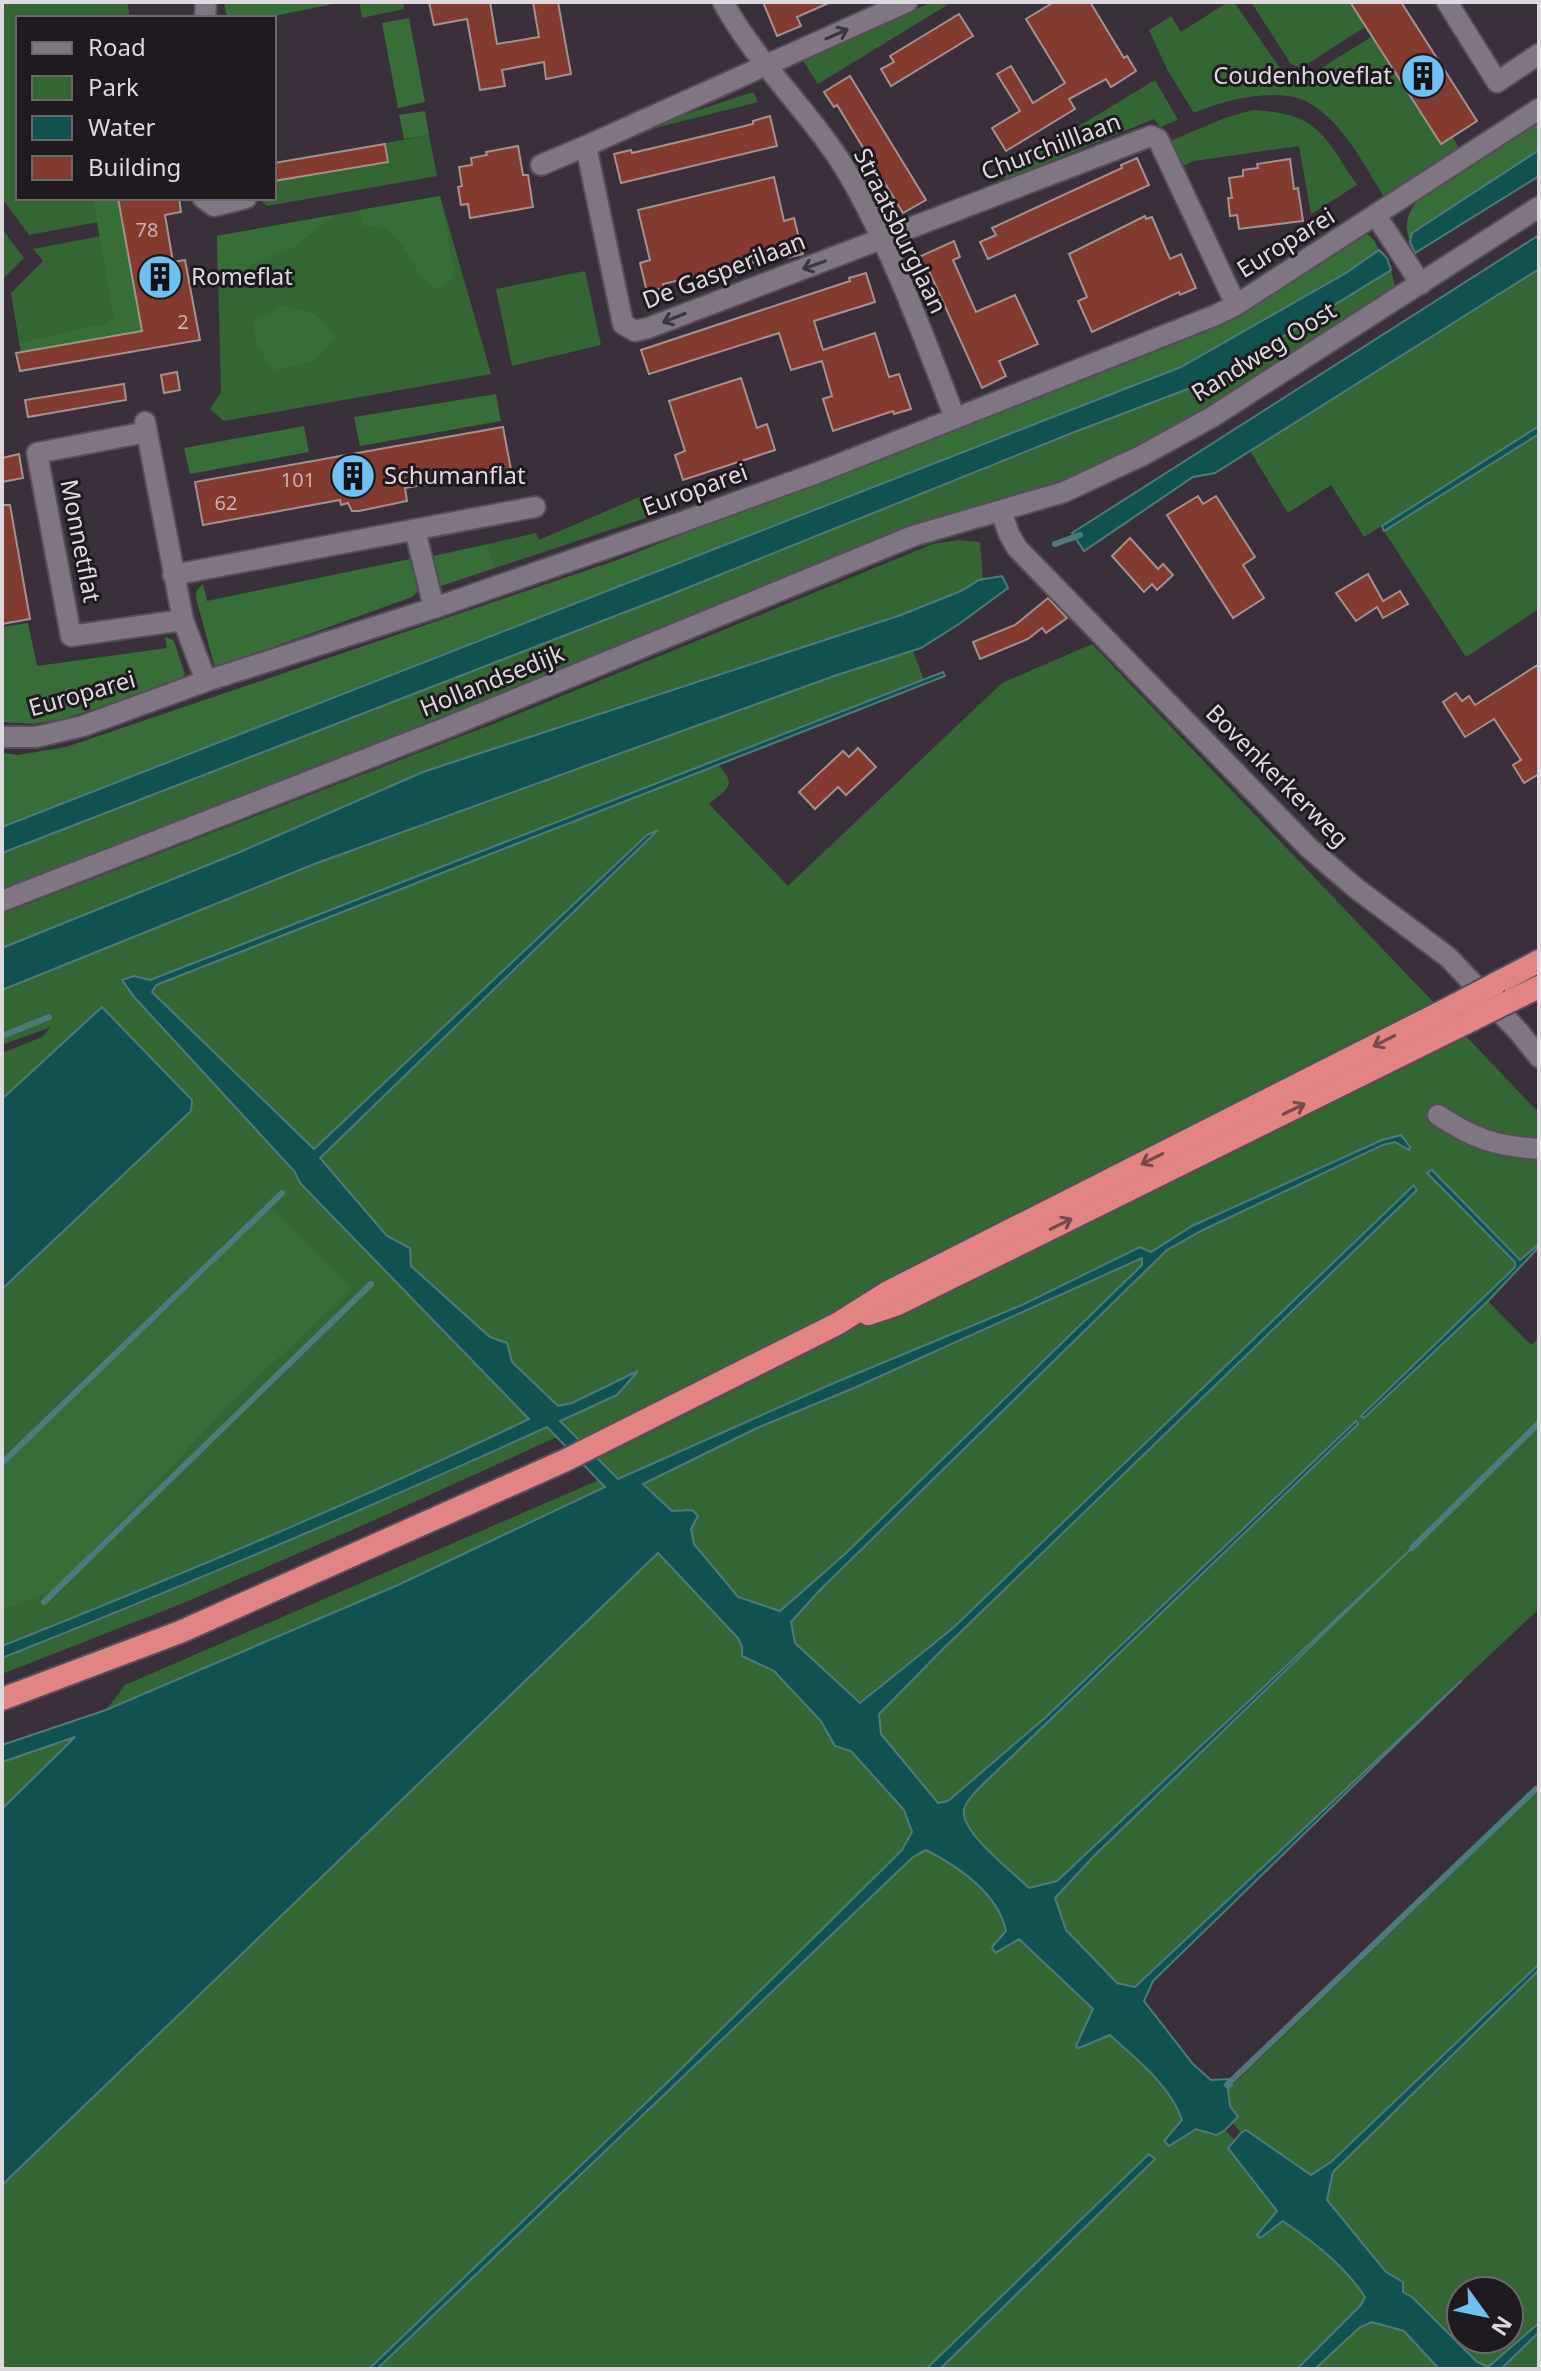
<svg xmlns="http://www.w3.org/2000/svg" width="1541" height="2371" viewBox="0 0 1541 2371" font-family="'Noto Sans',sans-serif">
	<rect width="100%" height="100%" fill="#39303c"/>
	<g fill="#346633" fill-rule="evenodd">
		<path d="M2 2H127L130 18H18V198H93L98 222 29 235 2 198Z"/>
		<path d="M359 2H403L404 9 362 18Z"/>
		<path d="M932 2H952L818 84 803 61Z"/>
		<path d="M1228 2H1234L1284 74 1301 81 1371 37 1440 144 1452 137 1461 151 1386 200C1365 167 1347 128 1314 106 1283 84 1225 100 1194 113L1168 71 1149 30 1171 16 1181 32Z"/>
		<path d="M1251 2H1349L1365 27 1301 68 1291 64Z"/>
		<path d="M1155 80 1178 120 1160 127 1154 119 1005 180 1001 173Z"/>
		<path d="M753 92 758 102 651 129 650 126Z"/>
		<path d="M1252 110C1318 113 1323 134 1357 185L1311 214 1299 146 1194 161 1181 167 1170 141 1225 118Z"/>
		<path d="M429 135 437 176 267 206 260 199 274 198V181L389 162 386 143Z"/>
		<path d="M440 196 491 374 224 421 210 409 221 392 217 236Z"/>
		<path d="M2 229 24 258 2 280Z"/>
		<path d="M101 236 113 316 108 323 19 342 11 293 43 261 33 249Z"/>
		<path d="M1539 269V426L1364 537 1331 485 1288 513 1250 451Z"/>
		<path d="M1391 270 1395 286 1168 433 1049 490 665 631 2 892V853L672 594 1072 433 1214 379Z"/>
		<path d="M585 271 601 345 512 366 496 289Z"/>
		<path d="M1539 434V609L1466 657 1384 531Z"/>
		<path d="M644 495 649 517 495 568 488 544 536 533 539 540Z"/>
		<path d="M958 540 980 542 983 579 961 591 901 615 423 772 240 852 2 948V914L498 722 933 544Z"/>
		<path d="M1092 644 1539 1113V1244L1520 1261 1432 1170 1428 1173 1515 1262V1267L1361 1416 1364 1418 1488 1301 1531 1345 1539 1338V1609L1134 1987 1117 1983 1066 1930 1055 1898 1095 1855 1364 1594 1057 1881 1029 1888C1013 1873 960 1832 964 1810 965 1802 973 1795 978 1789L1358 1423 1355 1422 1046 1717 947 1801 938 1803 881 1734 879 1713 941 1651 1416 1190 1415 1186 953 1628 860 1704 795 1643 790 1622 819 1591 1167 1250 1203 1230 1395 1141 1401 1136 1382 1140 1192 1226 1143 1257 1142 1265 845 1554 780 1611 739 1597 694 1544 691 1529 672 1511 618 1479 560 1421 617 1395 636 1373 572 1403 558 1406 512 1362 506 1343 490 1337 411 1266 410 1248 387 1236 319 1158 656 831 647 835 313 1149 151 992 155 985 718 765C739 786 726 789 709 804L788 886 1002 683Z"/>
		<path d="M913 651 924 680 150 980 134 976 123 980 135 998 295 1172 300 1183 530 1419C356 1501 180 1575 2 1646V1610L222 1412 351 1288 266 1204 2 1459V1289L191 1112 192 1100 102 1007 2 1099V1053L42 1037 51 1027 2 1045V990L317 863 837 675Z"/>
		<path d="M547 1427 557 1437 368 1523 186 1602 2 1674V1658C186 1585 368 1509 547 1427Z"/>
		<path d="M599 1480 605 1487 398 1585 106 1710 125 1685Z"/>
		<path d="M658 1553 738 1638 742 1647V1656L774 1670 821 1721 835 1746 851 1751 904 1810 912 1832 902 1850 676 2075 369 2369H2V2185Z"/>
		<path d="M77 1736 2 1809V1762Z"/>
		<path d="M1539 1790V1964L1331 2162 1310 2176 1247 2130 1241 2133 1233 2123 1238 2117 1230 2106 1228 2089Z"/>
		<path d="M926 1850C959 1868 998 1892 1007 1931L992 1947 995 1953 1018 1939 1093 2010 1079 2048 1110 2035C1136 2059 1171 2086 1182 2120L1164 2142 1170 2145 1196 2129 1216 2135 1225 2130 1234 2139 1228 2148 1277 2211 1258 2235 1260 2238 1283 2221C1315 2243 1344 2265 1365 2297L1361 2305 1297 2369H940L1155 2160 1149 2154 926 2369H377L913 1856Z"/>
		<path d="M1539 1970V2369H1489L1477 2362 1412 2297 1403 2292V2282L1386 2272 1327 2200 1333 2172ZM1461 2291H1509V2339H1461Z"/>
		<path d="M1372 2322 1404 2331 1439 2369H1315L1360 2327Z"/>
	</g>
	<g fill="#376d36">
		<path d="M224 2H343L264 18H227Z"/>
		<path d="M409 18 425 102 398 108 382 23Z"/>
		<path d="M425 111 429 135 404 139 399 115Z"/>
		<path d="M1539 120V150L1412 233 1410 242C1403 222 1408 214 1419 197Z"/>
		<path d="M440 196 454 269 452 279 437 290 421 277 403 246 386 228 362 225 360 210Z"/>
		<path d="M93 198H118L145 349 21 353 19 342 107 323 113 316Z"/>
		<path d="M334 215 293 248 248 267 242 284 229 288 218 281 217 236Z"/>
		<path d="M1364 234C1373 235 1375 242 1379 250L1346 273 1181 367 2 827V753L18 755 66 747 620 559 1018 400 1127 361 1240 313 1293 282Z"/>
		<path d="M283 306 315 314 336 336 315 361 278 370 271 368 256 344 254 320Z"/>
		<path d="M496 394 501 421 360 446 354 417Z"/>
		<path d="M304 426 309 452 190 474 184 448Z"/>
		<path d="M488 544 495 568 435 588 429 557Z"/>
		<path d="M410 559 418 592 412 597 215 668 196 598 197 590 203 584 207 601Z"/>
		<path d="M28 623 37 666 167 648 165 636 174 641 185 674 179 682 63 719 33 724 2 722V627Z"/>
		<path d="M267 1204 352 1288 222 1412 56 1589 2 1610V1459Z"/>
	</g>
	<g fill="#105152" stroke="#4e7a7c" stroke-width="2" fill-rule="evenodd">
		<path d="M1539 150V176L1415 253 1410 242 1412 233Z"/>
		<path d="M1539 235V269L1215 473 1193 477 1084 551 1072 533Z"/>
		<path d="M1379 250 1387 258 1391 270 1214 379 1072 433 672 594 2 853V827L1181 367 1346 273Z"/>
		<path d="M1539 426V434L1384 531 1382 526Z"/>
		<path d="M1002 576 1008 588 959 624 921 648 837 675 317 863 2 990V948L240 852 423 772 901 615 961 591 979 580Z"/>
		<path d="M943 672 945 676 156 985 152 992 314 1149 647 835 658 830 320 1158 387 1236 410 1248 411 1266 490 1337 507 1343 512 1362 558 1406 572 1403 638 1371 617 1395 560 1421 618 1479 834 1383 1022 1305 1140 1247 1151 1252 1192 1226 1382 1140 1401 1135 1410 1147 1409 1150 1395 1142 1383 1145 1203 1230 1167 1250 819 1591 791 1622 795 1643 860 1703 953 1628 1414 1185 1417 1190 941 1651 879 1714 881 1734 938 1803 948 1801 1046 1717 1356 1421 1358 1424 978 1789C973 1795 965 1802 964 1810 960 1832 1013 1872 1029 1888L1057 1881 1412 1548 1095 1855 1055 1898 1066 1930 1117 1983 1135 1987 1462 1680 1153 1981 1144 2001 1193 2064 1211 2080 1231 2079 1232 2085 1228 2089 1230 2106 1238 2117 1225 2130 1216 2135 1196 2129 1169 2146 1164 2141 1182 2120C1171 2086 1136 2059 1110 2035L1079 2048 1076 2046 1093 2009 1019 1939 995 1953 992 1947 1006 1931C998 1893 959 1867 926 1850L913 1857 377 2369H369L676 2074 902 1850 912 1832 904 1810 851 1751 835 1746 821 1721 774 1671 742 1656V1647L738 1638 658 1553 2 2185V1809L75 1737 2 1762V1745L106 1710 398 1585 605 1487 547 1427C367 1509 186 1585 2 1658V1646C180 1575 356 1502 529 1419L300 1183 295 1172 135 998 122 980 134 976 150 980ZM1142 1258V1265L845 1554 780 1611 738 1597 694 1544 691 1529 698 1516 692 1510 672 1511 643 1484 757 1428 854 1388Z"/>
		<path d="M102 1007 192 1100 191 1111 2 1289V1099Z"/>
		<path d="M1432 1170 1520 1260 1539 1244V1247L1488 1301 1364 1418 1361 1416 1515 1267V1262L1427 1173Z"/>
		<path d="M1539 1964V1970L1333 2172 1327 2200 1386 2272 1403 2282V2292L1412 2297 1477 2362 1488 2367 1539 2323V2332L1501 2369H1439L1404 2331 1372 2322 1360 2327 1315 2369H1297L1361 2305 1365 2297C1344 2265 1315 2243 1283 2221L1260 2238 1257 2235 1277 2211 1228 2148 1241 2133 1246 2130 1311 2175 1331 2162Z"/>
		<path d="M1149 2154 1155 2159 940 2369H926Z"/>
	</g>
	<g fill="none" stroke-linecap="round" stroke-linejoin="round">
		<g stroke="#4e7a7c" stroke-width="6">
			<path d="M1055 544 1080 535"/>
			<path d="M2 1036 49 1017"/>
			<path d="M2 1463 282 1193"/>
			<path d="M1412 1548 1539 1423"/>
			<path d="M44 1602 371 1284"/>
			<path d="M1227 2085 1536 1789"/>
		</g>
	</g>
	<g fill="#833b2f" stroke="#a4918d" stroke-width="2">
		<path d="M429 2H490L497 44 539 37 533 2H558L571 74 546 79 544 62 502 70 505 86 480 90 467 19 434 25Z"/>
		<path d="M763 2H831L797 17 801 26 777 36Z"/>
		<path d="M1054 2H1090L1124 58 1127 56 1136 71 1111 87 1106 79 1069 99 1075 109 1006 151 992 128 1020 111 997 74 1011 66 1033 103 1065 83 1026 19Z"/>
		<path d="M1350 2H1401L1477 121 1441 144Z"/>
		<path d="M959 14 973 36 891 86 881 69 894 62 890 56Z"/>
		<path d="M850 76 926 200 903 213 837 105 834 107 824 92Z"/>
		<path d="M770 116 777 146 621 183 614 154 631 150 632 153 708 135 753 124V121Z"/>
		<path d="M385 144 388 162 274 181V163Z"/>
		<path d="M518 146 523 175H528L533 207 470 218 468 204 461 205 458 187 462 186 459 167 472 165 471 158 487 155 486 152Z"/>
		<path d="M1137 158 1149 185 988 259 980 242 996 235 992 228 1122 168 1121 165Z"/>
		<path d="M1290 159 1294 189 1298 188 1303 221 1239 229 1237 215 1230 216 1228 198H1232L1229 178 1243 176V170L1258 168 1257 164Z"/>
		<path d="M774 177 784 221 794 218 803 254 786 258 785 255 693 277 663 284 664 288 647 292 640 263 650 260 638 210Z"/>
		<path d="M118 198H179L181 212 165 215 173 262 185 260 200 340 20 371 16 353 142 331Z"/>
		<path d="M1145 216 1146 219 1152 217 1170 259 1181 254 1196 288 1180 295 1179 292 1092 332 1078 301 1087 297 1069 254Z"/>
		<path d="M954 241 960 257 953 260 976 312 1015 295 1038 344 999 361 1006 376 982 388 929 271 926 273 919 257Z"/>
		<path d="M866 273 875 302 814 321 823 350 875 333 889 377 899 374 911 409 894 414 893 411 833 431 823 399 832 396 822 361 791 370 779 333 649 374 641 350 850 281 849 278Z"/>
		<path d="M177 372 180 390 164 393 161 375Z"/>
		<path d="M741 378 757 428 767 424 775 450 683 480 675 455 685 451 669 401Z"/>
		<path d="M124 384 126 400 28 417 25 400Z"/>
		<path d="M503 427 511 470 405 488 407 501 359 511H352L348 503 341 505 340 500 203 525 195 482Z"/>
		<path d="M19 454 23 478 2 482V458Z"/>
		<path d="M1198 496 1203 504 1216 496 1255 557 1243 565 1264 598 1233 618 1167 515Z"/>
		<path d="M2 505H10L30 619 2 624Z"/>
		<path d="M1130 538 1158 569 1163 564 1173 575 1157 590 1152 584 1144 592 1112 556Z"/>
		<path d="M1368 574 1383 601 1400 591 1408 604 1383 618 1377 607 1356 621 1336 593Z"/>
		<path d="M1048 598 1067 618 1046 633 1042 628 1028 639 980 659 973 642 1015 625Z"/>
		<path d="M1539 664V774L1524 783 1513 765 1521 760 1494 719 1465 737 1443 702 1456 693 1462 701 1469 696 1475 705Z"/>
		<path d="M858 748 876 767 846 795 838 787 815 809 799 792 843 751 849 757Z"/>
	</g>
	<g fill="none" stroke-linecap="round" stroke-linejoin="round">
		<g stroke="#554e58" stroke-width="24">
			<g id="minor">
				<path d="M723 2C756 63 809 110 846 170 890 244 924 337 955 418"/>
				<path d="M907 2 586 146 623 324 635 331 648 328 1151 136 1158 139 1236 305"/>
				<path d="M1447 2 1497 82 1539 54"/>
				<path d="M205 18 206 2"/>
				<path d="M541 165 586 146"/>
				<path d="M203 198 214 206 246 198"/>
				<path d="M1377 217 1421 284"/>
				<path d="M145 422 183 620 206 681"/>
				<path d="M147 432 37 453 71 636 183 620"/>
				<path d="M1001 511 1009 534 1017 548 1309 848 1357 889 1448 957 1519 1032 1539 1057"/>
				<path d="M415 530 434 608"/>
				<path d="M173 575 535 507"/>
				<path d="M2 737H36L83 726 206 681 434 608 679 523 817 473 1216 315 1236 305 1539 109"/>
				<path d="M1438 1115C1474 1139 1496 1146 1539 1149"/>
			</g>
		</g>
		<g stroke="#554e58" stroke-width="24">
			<path id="tertiary" d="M2 901 448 727 913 536 1064 492 1143 455 1212 417 1539 207"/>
		</g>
		<g stroke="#554e58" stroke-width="26">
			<g id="trunk">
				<path d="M1495 984 1539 961"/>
				<path d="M1510 1001 1539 987"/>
				<path d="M868 1314 898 1304 1468 1022"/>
				<path d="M2 1699 180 1632 564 1461 837 1324 888 1292 1453 1006"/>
			</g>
		</g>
		<use href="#minor" stroke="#807583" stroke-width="20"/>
		<use href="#tertiary" stroke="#807583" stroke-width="20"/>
		<use href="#trunk" stroke="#e28484" stroke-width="22"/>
		<g stroke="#554e58" stroke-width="26" stroke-linecap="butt">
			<g id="trunk-bridge">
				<path d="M1453 1006 1495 984"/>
				<path d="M1468 1022 1510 1001"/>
			</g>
		</g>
		<use href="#trunk-bridge" stroke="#e28484" stroke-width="22"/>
	</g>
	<defs><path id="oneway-shaft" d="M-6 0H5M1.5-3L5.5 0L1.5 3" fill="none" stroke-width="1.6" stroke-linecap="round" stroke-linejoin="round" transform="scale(2)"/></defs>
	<g stroke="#3b353d">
		<use href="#oneway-shaft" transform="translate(837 34) rotate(-24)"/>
		<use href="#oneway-shaft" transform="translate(814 265) rotate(160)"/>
		<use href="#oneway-shaft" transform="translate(674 318) rotate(158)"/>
	</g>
	<g stroke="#764a4c">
		<use href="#oneway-shaft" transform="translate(1384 1041) rotate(153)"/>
		<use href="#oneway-shaft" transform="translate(1294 1109) rotate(-26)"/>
		<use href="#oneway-shaft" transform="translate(1152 1159) rotate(153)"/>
		<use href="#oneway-shaft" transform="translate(1061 1224) rotate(-26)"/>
	</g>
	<defs>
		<g id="building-disc" transform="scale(2.3)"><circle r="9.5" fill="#6ec2f3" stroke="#1e1a1f"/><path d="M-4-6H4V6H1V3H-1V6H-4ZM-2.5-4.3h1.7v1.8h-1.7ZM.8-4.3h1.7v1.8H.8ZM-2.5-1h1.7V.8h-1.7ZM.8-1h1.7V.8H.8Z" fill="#111"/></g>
	</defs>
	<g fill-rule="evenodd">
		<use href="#building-disc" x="1423" y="76"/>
		<use href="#building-disc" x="160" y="277"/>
		<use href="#building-disc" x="353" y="476"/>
	</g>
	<g text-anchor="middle" stroke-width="6" stroke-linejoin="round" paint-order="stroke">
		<g font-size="20" fill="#c7b1b3">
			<text x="147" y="237">78</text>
			<text x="183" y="329">2</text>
			<text x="298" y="487">101</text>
			<text x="226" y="510">62</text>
		</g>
		<g font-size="24" fill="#ded8df" stroke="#1e1a1f" text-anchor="start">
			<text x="1392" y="84" text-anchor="end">Coudenhoveflat</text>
			<text x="191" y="285">Romeflat</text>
			<text x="384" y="484">Schumanflat</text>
		</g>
		<g font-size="24" fill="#ded8df" stroke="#1e1a1f">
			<text transform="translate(1051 147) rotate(-21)" y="8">Churchilllaan</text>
			<text transform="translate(900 231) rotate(64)" y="8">Straatsburglaan</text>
			<text transform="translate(1286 243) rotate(-32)" y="8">Europarei</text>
			<text transform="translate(724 271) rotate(-21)" y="8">De Gasperilaan</text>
			<text transform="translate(1264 352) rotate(-32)" y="8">Randweg Oost</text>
			<text transform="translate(695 490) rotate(-20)" y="8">Europarei</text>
			<text transform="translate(80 541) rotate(79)" y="8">Monnetflat</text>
			<text transform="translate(492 681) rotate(-22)" y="8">Hollandsedijk</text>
			<text transform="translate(82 694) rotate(-16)" y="8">Europarei</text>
			<text transform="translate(1277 776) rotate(45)" y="8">Bovenkerkerweg</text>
		</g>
	</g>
	<rect width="1541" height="2371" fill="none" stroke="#ded8df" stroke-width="8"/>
	<rect x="16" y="16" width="260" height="184" fill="#1e1a1f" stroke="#6b666c" stroke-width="2"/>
	<rect x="32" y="42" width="40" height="12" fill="#807583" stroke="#6b666c" stroke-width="2"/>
	<text x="88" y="56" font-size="24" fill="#ded8df">Road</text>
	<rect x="32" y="76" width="40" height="24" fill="#346633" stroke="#6b666c" stroke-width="2"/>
	<text x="88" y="96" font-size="24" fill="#ded8df">Park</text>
	<rect x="32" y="116" width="40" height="24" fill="#105152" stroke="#6b666c" stroke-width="2"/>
	<text x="88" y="136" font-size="24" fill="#ded8df">Water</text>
	<rect x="32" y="156" width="40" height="24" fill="#833b2f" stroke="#6b666c" stroke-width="2"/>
	<text x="88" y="176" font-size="24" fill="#ded8df">Building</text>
	<g transform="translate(1485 2315) rotate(123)"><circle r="38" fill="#1e1a1f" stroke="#6b666c" stroke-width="2"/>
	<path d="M0-6L14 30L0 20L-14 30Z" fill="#6ec2f3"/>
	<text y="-12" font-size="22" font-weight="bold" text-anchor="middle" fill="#ded8df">N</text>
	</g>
</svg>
